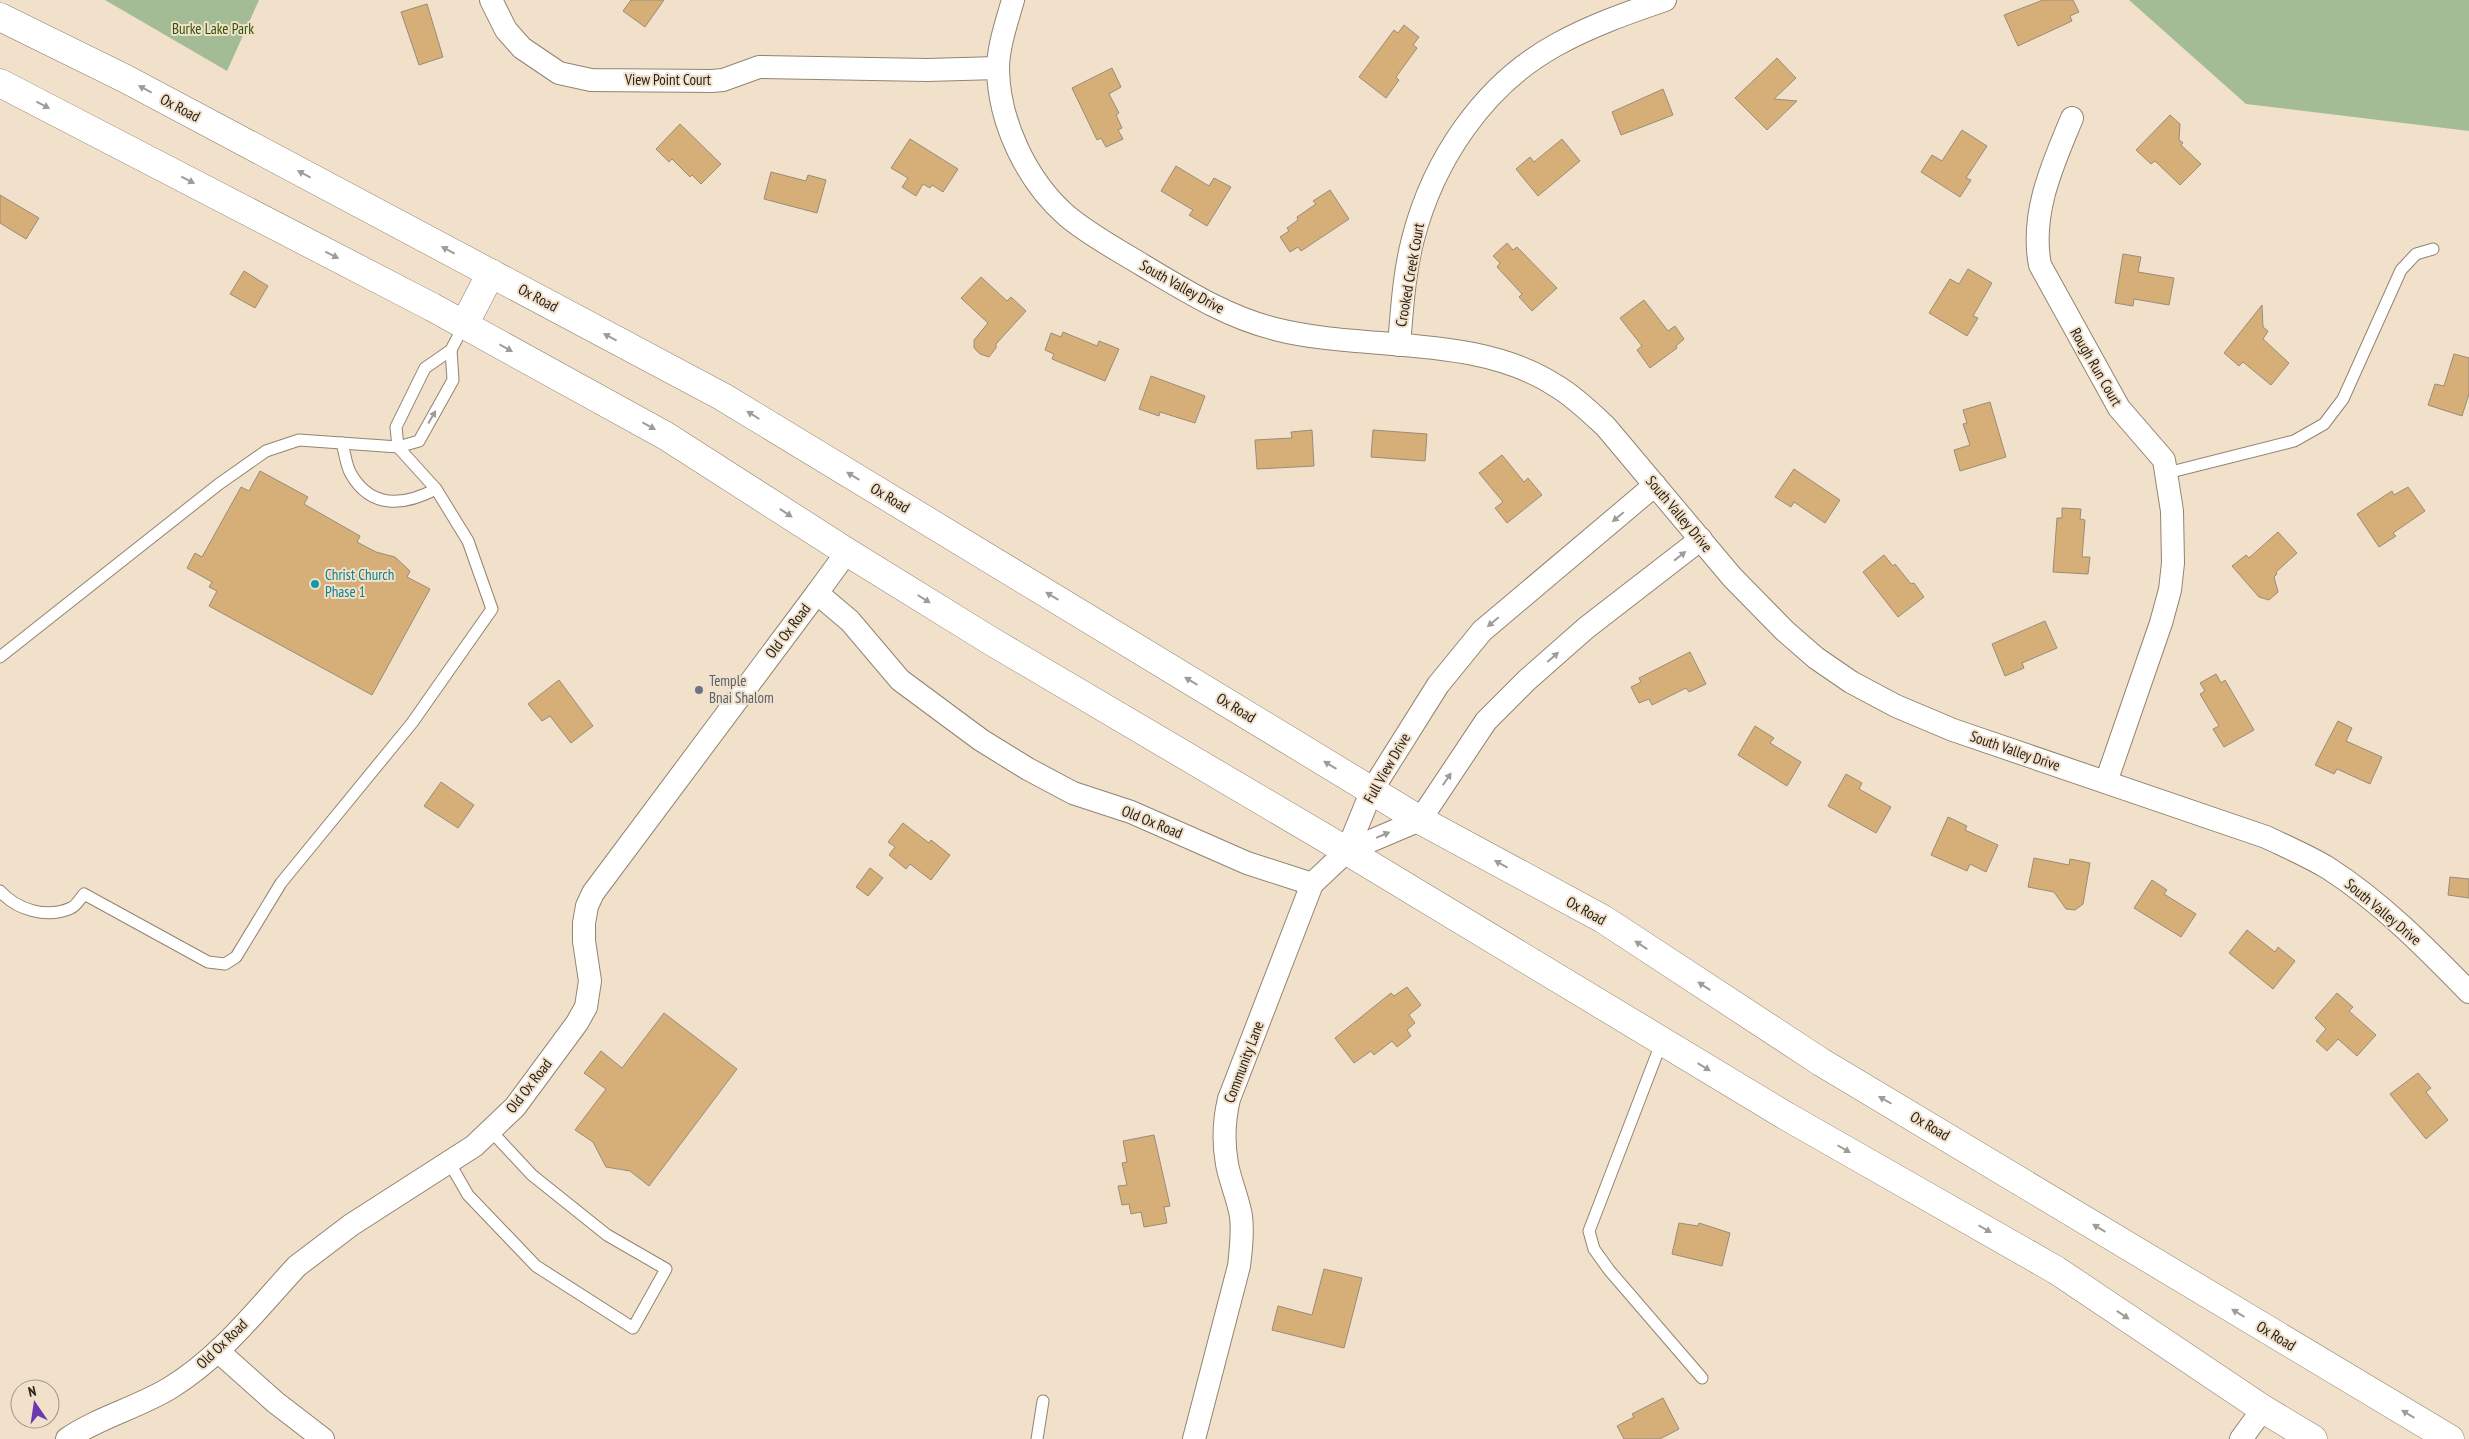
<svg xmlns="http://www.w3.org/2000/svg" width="2469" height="1439" viewBox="0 0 2469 1439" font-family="'PT Sans Narrow',sans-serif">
	<rect width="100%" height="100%" fill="#f1e1cb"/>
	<g fill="#a4bc95">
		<path d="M105 0H259L227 71Z"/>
		<path d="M2129 0H2469V131L2246 104Z"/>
	</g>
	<g fill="#d5ae78" stroke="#9b8c78">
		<path d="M631 0H664L645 27 623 11Z"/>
		<path d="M2043 0H2073L2079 12 2070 16 2072 21 2018 46 2004 15Z"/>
		<path d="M427 4 443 57 419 65 401 12Z"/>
		<path d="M1404 25 1419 37 1413 45 1417 48 1396 77 1399 80 1386 98 1359 77 1394 30 1398 33Z"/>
		<path d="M1777 58 1796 78 1774 99 1797 101 1767 130 1735 98Z"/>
		<path d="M1112 68 1121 87 1109 94 1119 113 1116 115 1122 128 1118 130 1123 139 1106 147 1101 138 1097 140 1072 88Z"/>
		<path d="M1663 89 1673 115 1621 135 1612 112Z"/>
		<path d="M2170 115 2180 124 2179 140 2183 143 2181 145 2201 164 2180 185 2155 161 2151 164 2136 150Z"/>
		<path d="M680 124 721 164 701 184 692 175 690 177 672 159 669 162 656 149Z"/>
		<path d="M1962 130 1987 146 1966 178 1971 180 1960 197 1921 172 1932 155 1942 161Z"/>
		<path d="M910 139 958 169 943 192 932 185 930 188 923 184 916 196 902 187 908 178 891 168Z"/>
		<path d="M1562 139 1580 161 1538 196 1516 169 1530 157 1534 162Z"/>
		<path d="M1176 166 1209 186 1214 178 1231 187 1207 226 1189 215 1193 210 1161 191Z"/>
		<path d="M771 172 806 181 808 175 826 180 817 213 764 199Z"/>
		<path d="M1330 190 1349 219 1301 251 1298 247 1290 252 1280 237 1289 231 1287 228 1298 220 1297 217 1316 204 1313 201Z"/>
		<path d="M0 195 39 218 26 239 0 223Z"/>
		<path d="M1507 243 1513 250 1517 247 1557 288 1532 311 1519 297 1522 294 1497 267 1500 263 1493 256Z"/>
		<path d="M2123 254 2141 257 2138 272 2174 278 2169 305 2134 299 2133 306 2115 303Z"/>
		<path d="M1968 269 1992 283 1973 316 1978 318 1967 336 1929 313 1950 279 1959 284Z"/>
		<path d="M244 271 268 286 255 308 230 294Z"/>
		<path d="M981 277 1007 301 1011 297 1026 311 996 344V348L989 357 980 354 974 348V340L988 323 961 298Z"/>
		<path d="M1644 300 1668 331 1675 326 1684 339 1676 346 1677 348 1650 368 1637 350 1642 346 1620 318Z"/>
		<path d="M2262 305 2263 327 2268 331 2263 339 2289 363 2271 385 2243 362 2239 366 2224 353Z"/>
		<path d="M1063 332 1097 346 1099 341 1119 349 1105 381 1052 359 1054 354 1045 350 1051 333 1061 337Z"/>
		<path d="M2454 354 2469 358V394L2462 416 2428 405 2435 384 2444 386Z"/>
		<path d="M1151 376 1205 396 1195 423 1160 412 1159 416 1139 409Z"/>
		<path d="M1990 402 2006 457 1960 471 1954 450 1970 445 1963 424 1967 423 1963 410Z"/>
		<path d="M1312 430 1314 466 1257 469 1255 440 1292 438 1291 432Z"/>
		<path d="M1373 430 1427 434 1425 461 1371 457Z"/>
		<path d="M1502 455 1524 482 1528 478 1542 495 1507 523 1495 508 1503 502 1479 473Z"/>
		<path d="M1794 469 1840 500 1825 523 1794 502 1791 507 1775 497Z"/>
		<path d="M260 471 308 497 304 504 360 536 357 542 376 552 395 557 410 571 407 577 430 589 372 695 209 606 217 591 209 587 212 582 187 568 195 553 202 557 241 487 249 491Z"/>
		<path d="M2408 487 2425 511 2393 533 2396 536 2379 547 2357 514 2392 491 2394 495Z"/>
		<path d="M2062 508 2081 509 2080 519 2085 520 2082 557H2090L2088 574 2053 572 2057 518H2062Z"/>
		<path d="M2278 532 2297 553 2276 572 2277 574 2274 577 2278 592 2269 600 2259 597 2232 566 2246 555 2249 558Z"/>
		<path d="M1884 555 1893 566 1895 564 1911 584 1914 583 1924 597 1898 617 1863 572Z"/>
		<path d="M2045 621 2057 648 2022 663 2024 668 2005 676 1992 644Z"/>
		<path d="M1690 652 1706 684 1689 692 1686 688 1652 705 1649 699 1639 703 1631 687 1641 682 1639 678Z"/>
		<path d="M2216 674 2221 683 2225 680 2254 730 2224 747 2213 729 2219 726 2200 694 2205 691 2200 683Z"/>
		<path d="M559 680 593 726 571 743 550 716 542 721 528 704Z"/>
		<path d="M2338 721 2352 728 2346 741 2382 757 2370 784 2337 769 2334 774 2315 765Z"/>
		<path d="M1755 726 1774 738 1770 743 1801 762 1787 786 1738 755Z"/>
		<path d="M1846 774 1862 783 1859 789 1891 807 1876 833 1828 806Z"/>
		<path d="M441 782 474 805 458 828 424 806Z"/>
		<path d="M1948 817 1967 826 1965 830 1998 845 1986 872 1970 864 1967 871 1931 855Z"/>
		<path d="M903 823 929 843 931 840 950 855 931 880 910 864 906 869 889 855 895 847 888 842Z"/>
		<path d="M2034 858 2069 865 2070 859 2090 863 2083 904 2075 910 2066 909 2054 892 2028 887Z"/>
		<path d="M870 868 883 878 868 896 856 887Z"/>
		<path d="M2450 877 2469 879V898L2448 895Z"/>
		<path d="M2152 880 2167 890 2164 894 2196 914 2181 937 2134 908Z"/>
		<path d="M2247 930 2275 952 2278 947 2295 961 2273 989 2229 953Z"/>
		<path d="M1407 987 1421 1005 1409 1015 1415 1023 1407 1030 1411 1036 1397 1047 1392 1041 1374 1055 1371 1051 1354 1063 1335 1038 1391 993 1394 996Z"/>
		<path d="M2337 993 2353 1007 2349 1011 2376 1035 2357 1056 2338 1039 2327 1051 2316 1041 2326 1029 2315 1018Z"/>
		<path d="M664 1013 737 1069 649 1186 630 1171 606 1167 593 1142 575 1130 606 1089 584 1073 601 1051 622 1068Z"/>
		<path d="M2418 1073 2431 1088 2426 1092 2448 1120 2426 1139 2390 1094Z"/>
		<path d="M1154 1135 1170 1206 1164 1207 1167 1223 1144 1227 1141 1212 1131 1214 1129 1204 1122 1205 1118 1186 1127 1185 1122 1163 1127 1162 1123 1141Z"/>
		<path d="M1679 1223 1698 1226 1699 1223 1730 1233 1722 1266 1672 1254Z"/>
		<path d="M1324 1269 1362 1278 1344 1348 1272 1330 1278 1306 1312 1315Z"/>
		<path d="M1663 1398 1679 1429 1660 1439H1624L1617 1426 1634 1417 1632 1414Z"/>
	</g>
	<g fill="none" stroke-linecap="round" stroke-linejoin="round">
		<g stroke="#928470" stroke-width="13">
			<g id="service">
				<path d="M342 443C345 453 346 466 351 474 371 509 404 506 436 489"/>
				<path d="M2167 473 2294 441 2324 424 2343 399 2401 270 2416 254 2433 249"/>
				<path d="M0 657 219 484 266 451 299 440 398 447 419 441 453 380 451 350"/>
				<path d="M0 891C17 910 47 919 71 908 76 906 80 899 84 894L208 962 225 964 236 957 281 883 412 723 492 609 468 541 436 489 398 447 396 427 425 368 451 350 464 325"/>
				<path d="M1662 1041 1589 1231 1594 1249 1609 1270 1702 1378"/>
				<path d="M449 1162 468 1195 536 1266 633 1328 666 1269 607 1235 532 1175 491 1131"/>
				<path d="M1037 1439 1043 1401"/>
			</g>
		</g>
		<g stroke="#928470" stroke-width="24">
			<g id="minor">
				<path d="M491 0 506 30 522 48 559 73 591 80 712 81 723 80 759 67 927 70 998 68"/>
				<path d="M1013 0C1007 21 998 47 998 69 999 123 1027 181 1067 216 1091 236 1118 250 1144 266 1186 291 1227 317 1275 329 1365 352 1477 333 1558 387 1576 398 1591 413 1606 427L1732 577 1785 631 1816 658 1851 682 1896 706 1953 730 2266 837C2287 847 2308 856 2328 868 2381 902 2425 947 2469 992"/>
				<path d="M2072 118C2053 164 2030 213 2040 265L2119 408 2164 460 2172 511 2173 563 2170 590 2161 623 2106 782"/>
				<path d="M1399 345C1402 310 1404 273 1413 239 1433 161 1483 85 1556 45 1590 26 1627 13 1665 0"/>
				<path d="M847 552 817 593 850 621 900 680 981 740 1028 769 1073 793 1131 812 1247 863 1312 884"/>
				<path d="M1347 851 1372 790 1438 685 1482 631 1655 485"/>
				<path d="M219 1352 275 1402 323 1439"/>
				<path d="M67 1439C99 1417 137 1408 170 1388 221 1357 257 1309 297 1266L351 1225 474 1146 515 1107 577 1023 586 1007 590 981 584 941V923L587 906 593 893 817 593"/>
				<path d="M1194 1439 1239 1266C1241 1249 1243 1233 1241 1216 1238 1198 1230 1181 1227 1164 1223 1142 1224 1120 1229 1099L1312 884 1347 851 1420 820 1486 721 1527 680 1586 628 1701 539"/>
				<path d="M2241 1439 2263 1409"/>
			</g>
		</g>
		<g stroke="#928470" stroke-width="29">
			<g id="trunk">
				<path d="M0 17 126 79 723 397 1420 820 1603 919 1821 1062 2450 1439"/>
				<path d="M0 83 432 307 666 436 847 552 991 641 1347 851 1786 1116 2056 1270 2263 1409 2313 1439"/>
				<path d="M464 325 491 273"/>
			</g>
		</g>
		<use href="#service" stroke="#fff" stroke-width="11"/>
		<use href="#minor" stroke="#fff" stroke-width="22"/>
		<use href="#trunk" stroke="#fff" stroke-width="28"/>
	</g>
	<defs><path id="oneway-solid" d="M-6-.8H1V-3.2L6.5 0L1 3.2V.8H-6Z" transform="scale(1.25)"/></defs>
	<g fill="#9e9c98">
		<use href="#oneway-solid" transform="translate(145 89) rotate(-152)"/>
		<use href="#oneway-solid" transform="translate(43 105) rotate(27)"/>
		<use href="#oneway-solid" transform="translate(304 174) rotate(-152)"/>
		<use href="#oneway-solid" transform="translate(188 180) rotate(27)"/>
		<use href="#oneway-solid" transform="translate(448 250) rotate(-152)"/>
		<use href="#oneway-solid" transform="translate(332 255) rotate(27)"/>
		<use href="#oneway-solid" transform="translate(610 337) rotate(-152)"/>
		<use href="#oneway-solid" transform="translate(506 348) rotate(29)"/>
		<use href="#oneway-solid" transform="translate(753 415) rotate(-148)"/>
		<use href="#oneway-solid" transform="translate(432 417) rotate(-60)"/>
		<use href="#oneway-solid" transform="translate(649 426) rotate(29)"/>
		<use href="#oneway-solid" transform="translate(853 476) rotate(-149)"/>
		<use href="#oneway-solid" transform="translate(786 513) rotate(33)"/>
		<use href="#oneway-solid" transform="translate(1618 517) rotate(140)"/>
		<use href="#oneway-solid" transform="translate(1680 556) rotate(-38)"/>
		<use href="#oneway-solid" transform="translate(1052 596) rotate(-149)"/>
		<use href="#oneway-solid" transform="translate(924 599) rotate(32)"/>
		<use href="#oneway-solid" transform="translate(1493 622) rotate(140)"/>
		<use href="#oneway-solid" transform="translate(1553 657) rotate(-41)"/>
		<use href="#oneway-solid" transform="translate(1191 681) rotate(-149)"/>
		<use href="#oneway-solid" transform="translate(1330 765) rotate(-149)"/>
		<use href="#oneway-solid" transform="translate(1447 779) rotate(-56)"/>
		<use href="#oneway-solid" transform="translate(1383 835) rotate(-23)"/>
		<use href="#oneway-solid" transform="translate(1501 864) rotate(-151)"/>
		<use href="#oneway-solid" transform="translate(1641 945) rotate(-147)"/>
		<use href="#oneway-solid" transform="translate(1704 986) rotate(-147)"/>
		<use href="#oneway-solid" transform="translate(1704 1067) rotate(31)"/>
		<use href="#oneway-solid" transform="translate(1885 1100) rotate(-150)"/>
		<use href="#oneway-solid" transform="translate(1844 1149) rotate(30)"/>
		<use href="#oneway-solid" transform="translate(2099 1228) rotate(-149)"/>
		<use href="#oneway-solid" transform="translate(1985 1229) rotate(30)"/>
		<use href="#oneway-solid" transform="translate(2238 1313) rotate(-149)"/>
		<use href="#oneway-solid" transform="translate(2123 1315) rotate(34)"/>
		<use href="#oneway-solid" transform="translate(2408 1414) rotate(-149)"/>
	</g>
	<circle fill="#0f9aa8" stroke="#f1e1cb" stroke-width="2" cx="315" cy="584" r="5"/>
	<circle fill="#6b7280" stroke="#f1e1cb" stroke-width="2" cx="699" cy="690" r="5"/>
	<g text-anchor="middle" stroke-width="4" stroke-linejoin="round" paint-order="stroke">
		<g font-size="15" fill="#2d5502" stroke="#f1e1cb">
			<text x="213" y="34">Burke Lake Park</text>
		</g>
		<g font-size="15" fill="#27221a" stroke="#f1e1cb">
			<text x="668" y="85">View Point Court</text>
			<text transform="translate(180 108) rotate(28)" y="5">Ox Road</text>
			<text transform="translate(1410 275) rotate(-80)" y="5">Crooked Creek Court</text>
			<text transform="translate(1182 287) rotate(29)" y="5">South Valley Drive</text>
			<text transform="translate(538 298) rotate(28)" y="5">Ox Road</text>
			<text transform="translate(2096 367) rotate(60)" y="5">Rough Run Court</text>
			<text transform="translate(890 498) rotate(31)" y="5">Ox Road</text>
			<text transform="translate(1679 514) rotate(50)" y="5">South Valley Drive</text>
			<text transform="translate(788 631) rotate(-53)" y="5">Old Ox Road</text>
			<text transform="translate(1236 708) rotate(31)" y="5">Ox Road</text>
			<text transform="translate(2015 751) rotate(19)" y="5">South Valley Drive</text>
			<text transform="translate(1387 768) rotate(-60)" y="5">Full View Drive</text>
			<text transform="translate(1152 822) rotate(22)" y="5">Old Ox Road</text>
			<text transform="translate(1586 911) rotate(29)" y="5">Ox Road</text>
			<text transform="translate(2383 912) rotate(40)" y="5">South Valley Drive</text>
			<text transform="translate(1244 1062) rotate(-69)" y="5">Community Lane</text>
			<text transform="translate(529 1086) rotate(-52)" y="5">Old Ox Road</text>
			<text transform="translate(1930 1126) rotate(30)" y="5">Ox Road</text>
			<text transform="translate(2276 1336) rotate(31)" y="5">Ox Road</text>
			<text transform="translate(222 1344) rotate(-44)" y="5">Old Ox Road</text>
		</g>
		<g font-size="15" fill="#0d838f" stroke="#f1e1cb" text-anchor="start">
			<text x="325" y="580">Christ Church<tspan x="325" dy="17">Phase 1</tspan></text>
		</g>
		<g font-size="15" fill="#5b616d" stroke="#f1e1cb" text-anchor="start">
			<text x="709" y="686">Temple<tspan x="709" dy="17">Bnai Shalom</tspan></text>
		</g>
	</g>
	<g transform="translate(35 1404) rotate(347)"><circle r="24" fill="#f1e1cb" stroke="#a09584"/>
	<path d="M0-4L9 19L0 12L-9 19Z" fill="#6b38af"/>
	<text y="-8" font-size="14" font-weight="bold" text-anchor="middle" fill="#27221a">N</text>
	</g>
</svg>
